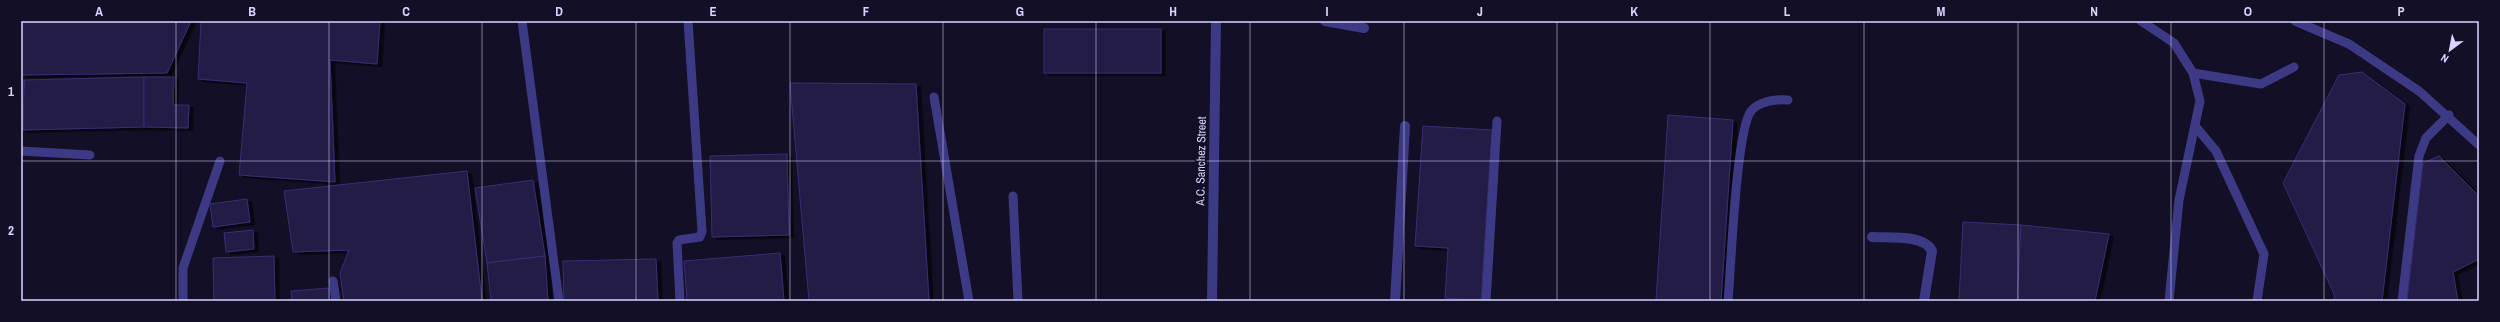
<svg xmlns="http://www.w3.org/2000/svg" width="2500" height="322" viewBox="0 0 2500 322" font-family="'Archivo Narrow',sans-serif">
	<defs>
		<filter id="shadow"><feDropShadow dx="4.5" dy="2.5" stdDeviation="0" flood-color="#0009"/></filter>
	</defs>
	<rect width="100%" height="100%" fill="#130f26"/>
	<g fill="#241b47" stroke="#3b2d73" filter="url(#shadow)">
		<path d="M21 21H191L167 73 21 75Z"/>
		<path d="M201 21H380L377 64 330 60 335 182 239 175 247 83 198 79Z"/>
		<rect x="1044" y="29" width="117" height="44"/>
		<path d="M2362 72 2405 104 2382 301H2333L2335 296 2283 183 2339 75Z"/>
		<path d="M144 77V127L23 130 24 80Z"/>
		<path d="M144 77H174L173 105H189L188 128 144 127Z"/>
		<path d="M21 80H24L23 130H21Z"/>
		<path d="M790 83 916 84 929 301H809Z"/>
		<path d="M1668 115 1733 120 1721 301H1656Z"/>
		<path d="M1423 126 1492 130 1481 300 1445 298 1448 248 1415 246Z"/>
		<path d="M787 154 789 235 712 237 710 156Z"/>
		<path d="M2439 156 2479 196V259L2453 272 2458 301H2407L2423 163Z"/>
		<path d="M467 171 482 301H344L340 273 349 250 293 252 284 191Z"/>
		<path d="M533 180 545 256 487 263 475 188Z"/>
		<path d="M247 199 250 222 213 227 210 204Z"/>
		<path d="M1963 222 2021 225 2017 301H1959Z"/>
		<path d="M2021 225 2109 234 2095 301H2017Z"/>
		<path d="M253 230 254 249 226 252 224 233Z"/>
		<path d="M780 253 784 301H687L684 261Z"/>
		<path d="M274 256 275 301H214L213 258Z"/>
		<path d="M545 256 548 301H491L487 263Z"/>
		<path d="M656 259 658 301H564L563 261Z"/>
		<path d="M329 288 330 301H292L291 291Z"/>
	</g>
	<g fill="none" stroke-linecap="round" stroke-linejoin="round">
		<g stroke="#3d3a85" stroke-width="9">
			<path d="M522 21 559 301"/>
			<path d="M2141 21 2174 43 2193 73 2200 101 2179 200 2169 301"/>
			<path d="M2295 21 2349 44 2419 91 2479 145"/>
			<path d="M2193 73 2261 84 2294 67"/>
			<path d="M934 97 969 301"/>
			<path d="M2195 126 2216 151 2264 254 2257 301"/>
			<path d="M21 151 90 155"/>
			<path d="M1013 196 1018 301"/>
			<path d="M333 281 336 301"/>
			<path d="M183 301V268L220 161"/>
			<path d="M680 301 677 243 679 240 700 237 702 231 688 21"/>
			<path d="M1486 301 1497 121"/>
			<path d="M1728 301C1731 268 1736 131 1751 111 1759 101 1776 99 1788 100"/>
			<path d="M2402 301 2419 156 2426 138 2449 115"/>
		</g>
		<g stroke="#3d3a85" stroke-width="10">
			<path d="M1325 21 1364 28"/>
			<path d="M1872 237C1889 238 1924 234 1932 251L1924 301"/>
			<path d="M1212 301 1216 21"/>
			<path d="M1395 301 1405 126"/>
		</g>
	</g>
	<path fill="none" stroke="#d9d4ff" stroke-width="1" stroke-opacity="0.55" d="M176 21V301M329 21V301M482 21V301M636 21V301M790 21V301M943 21V301M1096 21V301M1250 21V301M1404 21V301M1557 21V301M1710 21V301M1864 21V301M2018 21V301M2171 21V301M2324 21V301M21 161H2479"/>
	<g text-anchor="middle" stroke-width="3.5" stroke-linejoin="round" paint-order="stroke">
		<g font-size="12" fill="#d9d4ff" stroke="#130f26">
			<text transform="translate(1201 161) rotate(-89)" y="4">A.C. Sanchez Street</text>
		</g>
	</g>
	<rect width="2500" height="322" fill="none" stroke="#130f26" stroke-width="44"/>
	<g transform="translate(2450 50) rotate(212)" stroke="#130f26" stroke-width="3" paint-order="stroke">
	<path d="M0-3L7 15L0 10L-7 15Z" fill="#d9d4ff"/>
	<text y="-6" font-size="11" font-weight="bold" text-anchor="middle" fill="#d9d4ff">N</text>
	</g>
	<rect x="22" y="22" width="2456" height="278" fill="none" stroke="#d9d4ff" stroke-width="1.5"/>
	<g font-size="13" text-anchor="middle" font-weight="bold" fill="#d9d4ff">
		<text x="99" y="16">A</text>
		<text x="252" y="16">B</text>
		<text x="406" y="16">C</text>
		<text x="559" y="16">D</text>
		<text x="713" y="16">E</text>
		<text x="866" y="16">F</text>
		<text x="1020" y="16">G</text>
		<text x="1173" y="16">H</text>
		<text x="1327" y="16">I</text>
		<text x="1480" y="16">J</text>
		<text x="1634" y="16">K</text>
		<text x="1787" y="16">L</text>
		<text x="1941" y="16">M</text>
		<text x="2094" y="16">N</text>
		<text x="2248" y="16">O</text>
		<text x="2401" y="16">P</text>
		<text x="11" y="96">1</text>
		<text x="11" y="235">2</text>
	</g>
</svg>
